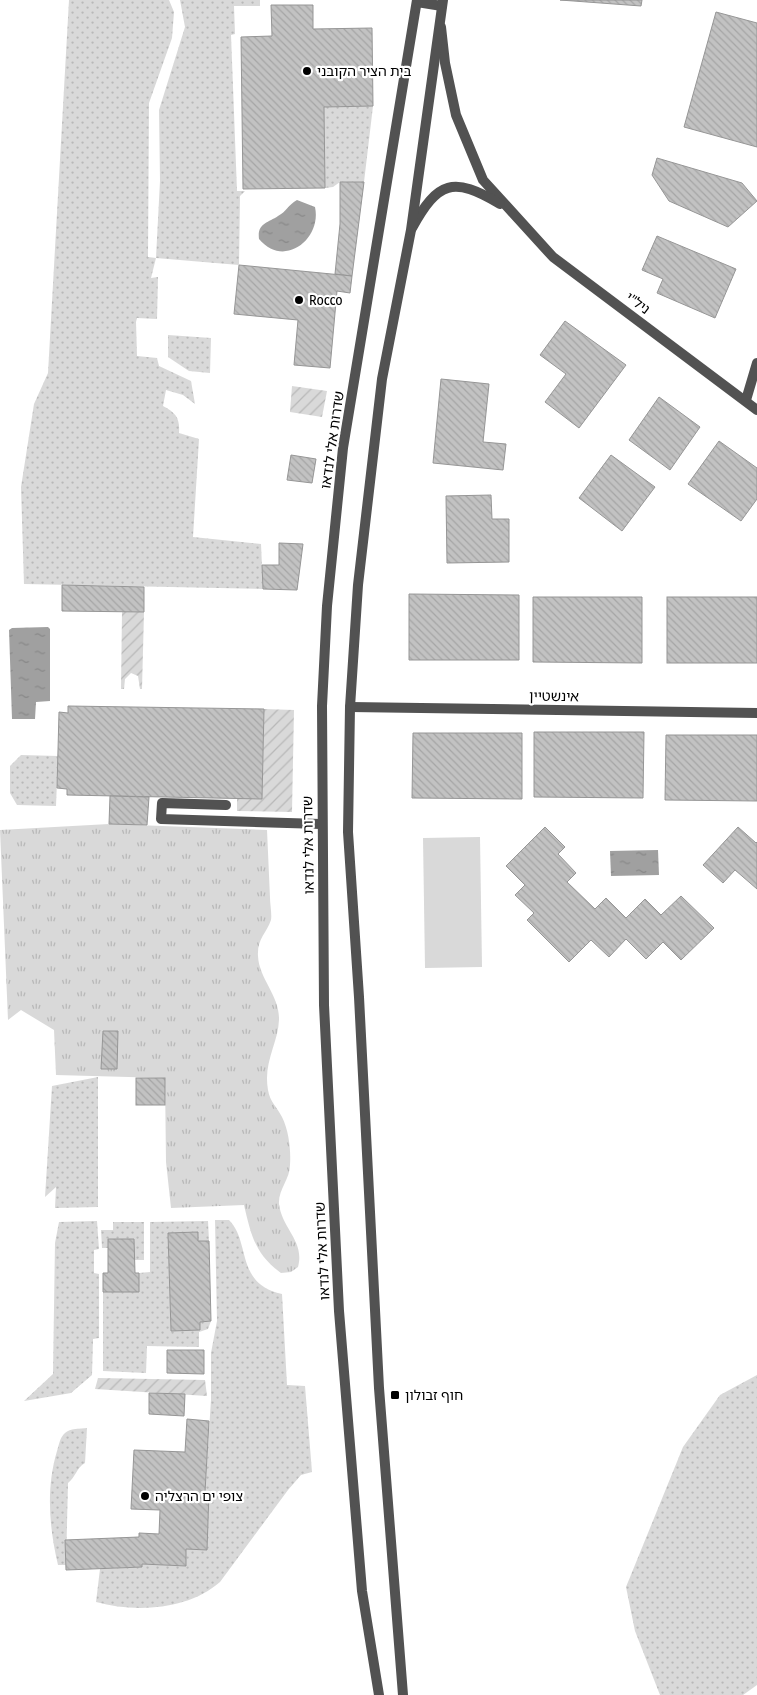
<svg xmlns="http://www.w3.org/2000/svg" width="757" height="1695" viewBox="0 0 757 1695" font-family="'Fira Sans Condensed','Noto Sans Hebrew',sans-serif">
	<defs>
		<pattern id="grass-dots" width="8" height="8" patternUnits="userSpaceOnUse" patternTransform="scale(1.25)"><rect width="8" height="8" fill="#d9d9d9"/><path d="M2 2h.1M6 6h.1" fill="none" stroke="#b8b8b8" stroke-width="1.8" stroke-linecap="round"/></pattern>
		<pattern id="park-tufts" width="24" height="20" patternUnits="userSpaceOnUse" patternTransform="scale(1.25)"><rect width="24" height="20" fill="#d9d9d9"/><path d="M3 7l-1-3M5 7V3M7 7l1-3M15 17l-1-3M17 17v-4M19 17l1-3" fill="none" stroke="#b8b8b8"/></pattern>
		<pattern id="garden-furrows" width="10" height="10" patternUnits="userSpaceOnUse" patternTransform="scale(1.25)"><rect width="10" height="10" fill="#d9d9d9"/><path d="M-1 1l2-2M0 10L10 0M9 11l2-2" fill="none" stroke="#b8b8b8"/></pattern>
		<pattern id="water-ripples" width="26" height="14" patternUnits="userSpaceOnUse" patternTransform="scale(1.25)"><rect width="26" height="14" fill="#a0a0a0"/><path d="M2 4q2-2 4 0t4 0M15 11q2-2 4 0t4 0" fill="none" stroke="#888"/></pattern>
		<pattern id="building-back-hatch" width="6" height="6" patternUnits="userSpaceOnUse" patternTransform="scale(1.25)"><rect width="6" height="6" fill="#c2c2c2"/><path d="M-1 5l2 2M0 0l6 6M5-1l2 2" fill="none" stroke="#a5a5a5"/></pattern>
	</defs>
	<rect width="100%" height="100%" fill="#fff"/>
	<g fill="url(#grass-dots)">
		<path d="M69 0H169L174 12 172 38 149 103 148 257 156 258 160 181 159 110 185 27 180 0H260V6H234L235 34 231 35 237 191H245L240 196 239 265 156 258 151 278 158 277 157 319 137 318 136 322 137 356 157 358 159 366 191 381 195 404 183 395 166 390 163 406C176 413 180 418 179 433L199 439 193 537 261 544 263 589 24 584 21 487 34 404 48 373Z"/>
		<path d="M373 106 364 182H340L333 187 325 188 324 107Z"/>
		<path d="M168 335 211 338 210 373 189 371 168 357Z"/>
		<path d="M21 755 58 756 56 806 17 805 10 793V766Z"/>
		<path d="M98 1077V1207L55 1208 56 1187 45 1197 52 1086Z"/>
		<path d="M215 1220H229C251 1242 235 1284 282 1294L287 1385 305 1386 312 1472 301 1475 288 1490 220 1582C188 1610 136 1613 96 1602L100 1569 142 1567V1564L185 1566 186 1549 207 1550 209 1492H205L211 1400V1353L217 1321Z"/>
		<path d="M97 1221 99 1249 94 1250V1273L99 1274V1338L93 1339 92 1375 71 1393 24 1401 53 1374 55 1243 59 1222Z"/>
		<path d="M208 1221 209 1241H198V1232L168 1233 171 1330H200V1322L211 1321 208 1329 199 1332V1347L147 1346 146 1373 103 1371V1292H139V1273L150 1272V1222Z"/>
		<path d="M113 1222H144V1260H134V1239H108V1248H102L101 1230H113Z"/>
		<path d="M757 1375V1685L743 1695H660L635 1631 626 1587 683 1447 720 1395Z"/>
		<path d="M87 1428 85 1463C76 1468 76 1477 68 1483L66 1565H58C49 1527 46 1488 57 1451 59 1445 60 1437 65 1433 70 1428 80 1429 87 1428Z"/>
	</g>
	<path fill="url(#park-tufts)" d="M109 824 267 830C268 852 269 875 270 898 270 904 272 914 271 920 266 934 257 939 258 956 259 979 280 996 279 1020 278 1044 263 1062 268 1090 270 1102 277 1107 282 1117 289 1131 291 1150 290 1165 290 1179 278 1190 279 1204 282 1229 305 1241 298 1267L291 1272 281 1273C255 1254 251 1235 244 1205L171 1208 166 1162 165 1078 56 1075 54 1030 21 1010 8 1020 0 830Z"/>
	<g fill="url(#garden-furrows)">
		<path d="M292 386 327 391 322 417 290 412Z"/>
		<path d="M122 612H144L142 689H140L138 676 131 673 125 679 124 689H121Z"/>
		<path d="M264 709 294 710 292 812 237 811V798L262 799Z"/>
		<path d="M98 1378 205 1380 207 1396 95 1389Z"/>
	</g>
	<path fill="#d9d9d9" d="M480 837 482 967 425 968 423 838Z"/>
	<g fill="url(#water-ripples)">
		<path d="M297 200 315 207C322 239 284 269 259 239 257 223 268 223 278 216 286 212 289 204 297 200Z"/>
		<path d="M48 627 50 629V701L36 702 35 719H12L9 630 12 628Z"/>
		<path d="M658 850 659 875 611 876 610 851Z"/>
	</g>
	<g fill="url(#building-back-hatch)" stroke="#969696">
		<path d="M560 0H642L641 6Z"/>
		<path d="M271 5H313V29L372 28 373 106 324 107 325 188 243 189 241 37 272 36Z"/>
		<path d="M716 12 757 23V147L684 127Z"/>
		<path d="M657 158 742 183 757 201 728 227 669 201 652 175Z"/>
		<path d="M340 182H364L352 276 335 274 340 224Z"/>
		<path d="M657 236 736 269 715 318 657 293 663 279 642 270Z"/>
		<path d="M239 265 352 276 350 293 337 291 330 368 294 365 298 320 234 314Z"/>
		<path d="M565 321 626 365 579 428 545 402 566 374 540 355Z"/>
		<path d="M441 379 489 384 483 442 506 444 503 470 433 463Z"/>
		<path d="M659 397 700 427 670 470 629 440Z"/>
		<path d="M719 441 757 468V499L741 521 688 484Z"/>
		<path d="M291 455 316 459 312 483 287 480Z"/>
		<path d="M611 455 655 487 622 531 579 498Z"/>
		<path d="M491 495 492 519H509V562L447 563 446 496Z"/>
		<path d="M279 543 303 544 297 590 263 589 262 565H279Z"/>
		<path d="M62 585 144 587V612L62 611Z"/>
		<path d="M409 594 519 595V660H409Z"/>
		<path d="M533 597H642V663L533 662Z"/>
		<rect x="667" y="597" width="90" height="66"/>
		<path d="M68 706 264 709 262 799 67 795V789L57 788 59 712 68 713Z"/>
		<path d="M534 732H644L643 798 534 797Z"/>
		<path d="M413 733H522V799L412 798Z"/>
		<path d="M666 735H757V801L665 800Z"/>
		<path d="M110 796 149 797 147 825 109 824Z"/>
		<path d="M545 827 565 847 558 854 576 873 567 882 595 909 606 898 626 918 645 899 661 915 681 896 714 928 681 960 663 942 646 959 626 939 609 957 591 940 569 962 527 920 534 913 515 895 525 885 506 866Z"/>
		<path d="M738 827 756 843 757 842V889L735 870 723 883 703 865Z"/>
		<path d="M103 1031H118L117 1069H101Z"/>
		<rect x="136" y="1078" width="29" height="27"/>
		<path d="M198 1232V1241H209L211 1321 200 1322V1330L171 1331 168 1233Z"/>
		<path d="M108 1239H134L135 1273H139V1292H103V1273H108Z"/>
		<path d="M167 1350H204V1374L167 1373Z"/>
		<path d="M149 1393 185 1394 184 1416 149 1414Z"/>
		<path d="M187 1419 209 1421 205 1492H209L207 1550 186 1549V1566L142 1564V1567L66 1570 65 1540 139 1537V1533L159 1534 160 1510 131 1509 134 1450 185 1452Z"/>
	</g>
	<g fill="none" stroke-linecap="round" stroke-linejoin="round">
		<g stroke="#525252" stroke-width="10">
			<path d="M417 2 442 6"/>
			<path d="M226 805 162 803 161 819 321 824"/>
		</g>
		<path stroke="#525252" stroke-width="10" d="M350 707 757 713"/>
		<g stroke="#525252" stroke-width="10">
			<path d="M441 27 445 63 456 115 483 180 553 257 757 410"/>
			<path d="M412 228C438 181 453 176 500 204"/>
			<path d="M746 400 757 363"/>
		</g>
		<g stroke="#525252" stroke-width="10">
			<path d="M379 1695 362 1591 339 1311 324 1005 322 706 327 606 343 448 417 0"/>
			<path d="M403 1695 379 1388 359 997 348 832 350 707 358 585 382 379 411 230 443 0"/>
		</g>
	</g>
	<g fill="#000" stroke="#fff" stroke-width="2">
		<circle cx="307" cy="71" r="5"/>
		<circle cx="299" cy="300" r="5"/>
		<rect x="390" y="1390" width="10" height="10" rx="2.5"/>
		<circle cx="145" cy="1496" r="5"/>
	</g>
	<g text-anchor="middle" stroke-width="4.5" stroke-linejoin="round" paint-order="stroke">
		<g font-size="14" fill="#000" stroke="#fff" text-anchor="start">
			<text x="317" y="76">בית הציר הקובני</text>
			<text x="309" y="305">Rocco</text>
			<text x="405" y="1400">חוף זבולון</text>
			<text x="155" y="1501">צופי ים הרצליה</text>
		</g>
		<g font-size="14" fill="#000" stroke="#fff">
			<text transform="translate(638 303) rotate(37)" y="5">ניל"י</text>
			<text transform="translate(332 440) rotate(-82)" y="5">שדרות אלי לנדאו</text>
			<text transform="translate(554 696) rotate(1)" y="5">אינשטיין</text>
			<text transform="translate(308 845) rotate(-91)" y="5">שדרות אלי לנדאו</text>
			<text transform="translate(322 1251) rotate(-93)" y="5">שדרות אלי לנדאו</text>
		</g>
	</g>
</svg>
